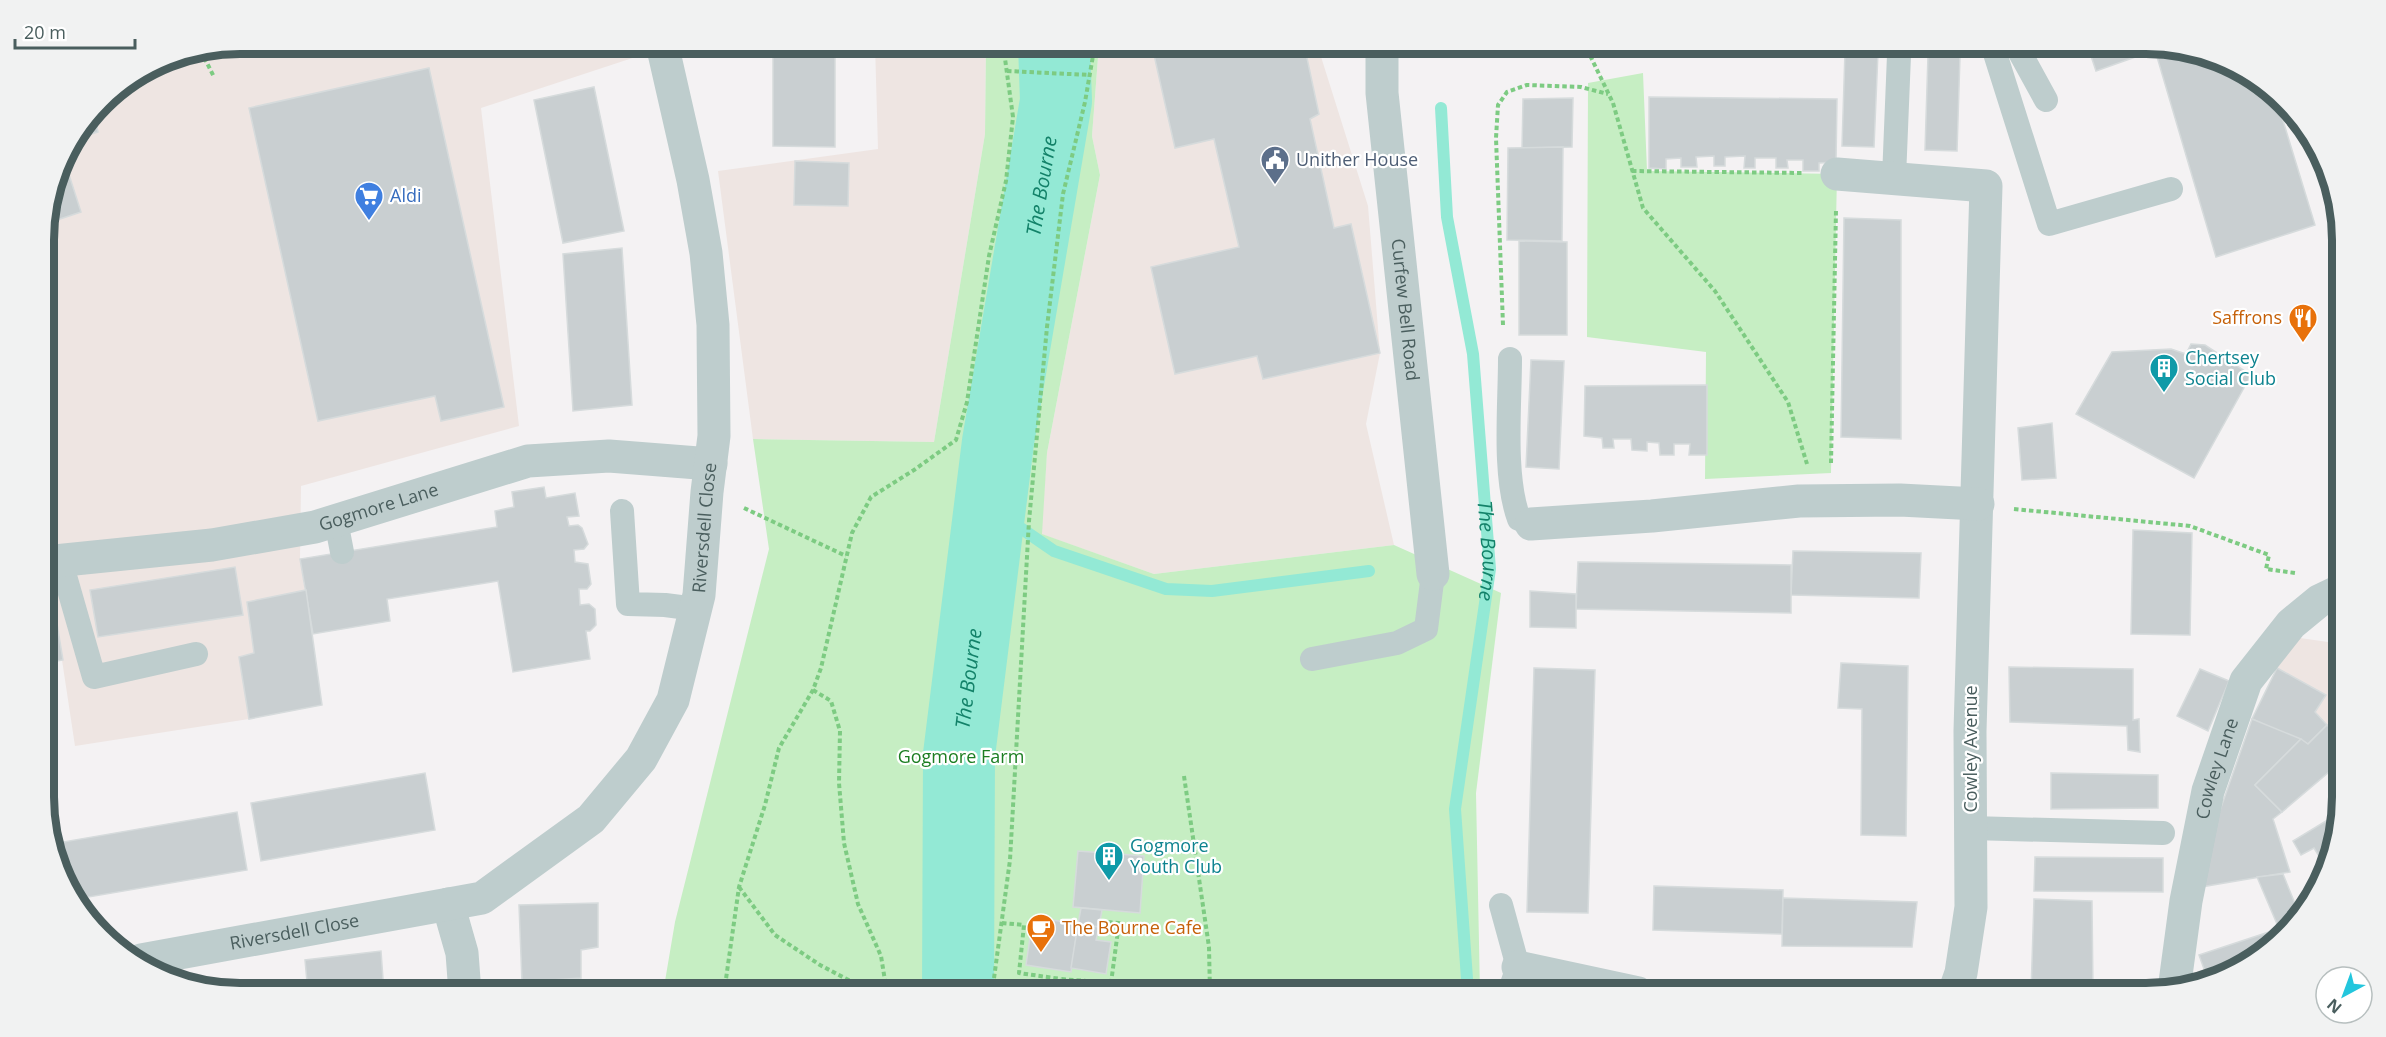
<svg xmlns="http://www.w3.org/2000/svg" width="2386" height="1037" viewBox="0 0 2386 1037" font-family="'Open Sans',sans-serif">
	<rect width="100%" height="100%" fill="#f4f2f3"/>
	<g fill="#eee5e2">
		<path d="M240 44H675L481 108 519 426 301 486 300 559 322 705 249 719 75 746 52 594 45 578 44 227 64 153 110 92 165 58Z"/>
		<path d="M875 44H986L985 134 934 442 753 439 718 171 878 149Z"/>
		<path d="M1099 44H1317L1368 206 1380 353 1366 424 1394 545 1154 574 1041 534 1047 453 1100 175 1092 136Z"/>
		<path d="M2300 638 2342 644V761L2273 819 2290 872 2201 887 2211 836 2252 719 2277 668Z"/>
	</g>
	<g fill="#c6eec3">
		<path d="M986 44H1099L1092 136 1100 175 1047 453 1042 534 1154 574 1394 545 1501 593 1476 793 1480 993H663L675 922 769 549 753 439 934 442 985 134Z"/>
		<path d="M1643 73 1647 171 1837 174 1831 473 1705 479 1706 352 1587 337 1588 83Z"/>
	</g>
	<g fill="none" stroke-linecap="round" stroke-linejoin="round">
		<g stroke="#93e9d5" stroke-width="12">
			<path id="s1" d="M1441 108 1447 217 1473 354 1490 569 1455 809 1468 993"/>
			<path d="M990 507 1054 551 1166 589 1212 591 1369 571"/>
		</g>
		<path stroke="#93e9d5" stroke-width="72" id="s2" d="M958 993 959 755 998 442 1056 101 1054 44"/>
	</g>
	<g fill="#c9cfd1" stroke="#d6dbdc" stroke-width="1.5">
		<path d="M773 44H835V147L773 146Z"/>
		<path d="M1165 44H1304L1319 114 1310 119 1334 228 1351 224 1380 353 1263 379 1257 356 1175 374 1151 267 1239 247 1214 139 1175 148 1152 46Z"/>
		<path d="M2087 44H2146L2221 58 2277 101 2315 225 2216 257 2155 50 2096 71Z"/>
		<path d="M1845 51 1878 52 1874 147 1842 146Z"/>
		<path d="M187 54 189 58 151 74 149 68 165 58Z"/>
		<path d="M1928 55 1960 56 1957 151 1925 150Z"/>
		<path d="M429 68 504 407 441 421 435 396 318 421 249 108Z"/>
		<path d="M594 87 624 231 563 243 534 100Z"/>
		<path d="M1649 97 1837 99 1836 162 1819 163V171H1803V160H1787L1788 168H1776V158H1755V168H1744L1745 156 1725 157V166H1714V156L1696 157 1697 167H1681V158L1666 159V169L1649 168Z"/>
		<path d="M1573 98 1572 147 1522 148 1523 99Z"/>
		<path d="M94 114 98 132 73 140Z"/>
		<path d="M1563 147 1562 241 1507 240 1508 148Z"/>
		<path d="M63 156 81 212 45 224Z"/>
		<path d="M795 161 849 163 848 206 794 205Z"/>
		<path d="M1844 218 1901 220V439L1841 437Z"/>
		<path d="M1519 241 1567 242V335H1519Z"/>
		<path d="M622 248 632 405 573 411 563 254Z"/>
		<path d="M2191 344 2205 345 2251 375 2194 478 2076 414 2112 352 2171 349 2186 354Z"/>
		<path d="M1531 360 1564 361 1559 469 1526 467Z"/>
		<path d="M1707 385V455H1689L1690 444H1674V455H1660L1659 443 1647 442V451L1632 450 1631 439H1613L1614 448H1603L1602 438 1584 436 1585 386Z"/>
		<path d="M2052 423 2056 478 2022 480 2018 428Z"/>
		<path d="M544 487 546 498 575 493 579 516 567 517 569 526 578 525 582 528 588 544 584 549 574 550 575 562 588 564 591 584 587 589H579L580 605 589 604 595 609 596 625 590 631H586L590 659 513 672 498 581 387 599 390 621 313 634 300 559 497 527 495 511 514 507 512 492Z"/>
		<path d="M2133 530 2192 533 2190 635 2131 634Z"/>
		<path d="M1793 551 1921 553 1919 598 1791 595Z"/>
		<path d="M1578 562 1791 565V613L1576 609Z"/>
		<path d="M235 567 243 615 98 637 90 590Z"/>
		<path d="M306 590 322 705 249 719 239 657 254 653 247 602Z"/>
		<path d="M1530 591 1576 594V628L1530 627Z"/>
		<path d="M52 594 63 660 45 663V595Z"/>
		<path d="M1841 663 1908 666 1906 836 1861 835 1862 709 1838 708Z"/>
		<path d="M2009 667 2133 669V720L2139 719 2140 752 2128 750 2127 726 2010 722Z"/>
		<path d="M1534 668 1595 670 1588 913 1527 912Z"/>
		<path d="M2277 668 2326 695 2315 712 2327 725 2308 744 2252 719Z"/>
		<path d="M2200 669 2229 681 2208 731 2177 716Z"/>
		<path d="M2252 719 2301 739 2255 785 2282 812 2273 819 2290 872 2201 887 2211 836Z"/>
		<path d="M2327 725 2342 742V761L2282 812 2255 785 2301 739 2308 744Z"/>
		<path d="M425 773 435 830 261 861 251 803Z"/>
		<path d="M2051 773 2158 775V808L2051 809Z"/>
		<path d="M237 812 247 870 77 899 70 882 63 842Z"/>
		<path d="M2339 813 2328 871 2314 848 2301 855 2293 841Z"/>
		<path d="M1078 851 1144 856 1140 913 1073 907Z"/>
		<path d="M2035 857 2163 858V892L2034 891Z"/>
		<path d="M2283 874 2298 911 2294 916 2277 924 2257 877Z"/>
		<path d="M1654 886 1783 890 1782 934 1653 930Z"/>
		<path d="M1783 898 1917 902 1912 947 1782 946Z"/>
		<path d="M2034 899 2092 901 2093 993H2031Z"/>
		<path d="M598 903V947L581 950V978L522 982 519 905Z"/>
		<path d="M1081 908 1102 910 1099 927 1078 924Z"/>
		<path d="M1033 917 1078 924 1071 972 1026 965Z"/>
		<path d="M1078 924 1099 927 1096 940 1111 942 1106 974 1071 968Z"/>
		<path d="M2275 930 2278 937 2265 953 2209 983 2199 955Z"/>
		<path d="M381 951 384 993H308L305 960Z"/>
		<path d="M528 981H588L587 993H529Z"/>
	</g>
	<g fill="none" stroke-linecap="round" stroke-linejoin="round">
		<g stroke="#7dcb82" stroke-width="4" stroke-dasharray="4.5 3" stroke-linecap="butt">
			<path d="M1587 49 1613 103 1643 208 1715 291 1788 402 1807 464"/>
			<path d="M201 51 214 77"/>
			<path d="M1007 71 1090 75"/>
			<path d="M1632 171 1803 173"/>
			<path d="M1503 325 1496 138 1498 105 1507 92 1527 85 1581 87 1608 94"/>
			<path d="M1831 463 1836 210"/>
			<path d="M744 508 846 556"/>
			<path d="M2014 509 2190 526 2269 555 2266 569 2295 573"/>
			<path d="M813 690 831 701 840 731 839 783 844 843 858 904 881 956 887 993"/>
			<path d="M1184 776 1209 947 1210 993"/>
			<path d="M739 887 775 935 820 965 856 984"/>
			<path d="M1108 922 1119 923 1111 983"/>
			<path d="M1002 923 1024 925 1019 973 1061 979"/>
			<path d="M724 993 739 887 765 805 779 748 813 690 821 668 852 533 871 497 914 470 956 440 967 402 989 256 1006 181 1013 117 1003 44"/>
			<path d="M812 993 819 989 857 984 911 991 977 989 1043 993"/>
			<path d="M992 993 1010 860 1029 521 1047 327 1063 194 1085 102 1094 50 1093 44"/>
			<path d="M1057 993 1061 979 1111 983 1118 987 1116 993"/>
		</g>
		<g stroke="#becdcd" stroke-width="24">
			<path d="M1992 44 2049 224 2171 189"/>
			<path d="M2010 44 2018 49 2046 100"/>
			<path d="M1894 178 1899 55"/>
			<path d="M1510 359C1510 406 1503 476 1519 519L1531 524"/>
			<path d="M622 511 628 604 665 605 696 609"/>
			<path d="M336 521 342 552"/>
			<path d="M61 562 94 677 196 654"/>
			<path d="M1312 659 1397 643 1426 629 1433 574"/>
			<path d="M1971 828 2163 833"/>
			<path d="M1501 905 1518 967 1509 993"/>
		</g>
		<g stroke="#becdcd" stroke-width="33">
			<path id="s3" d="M1382 44V93L1433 574"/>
			<path d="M1837 174 1986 186 1970 731 1971 907 1961 973 1954 993"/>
			<path d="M1531 524 1652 516 1799 501 1900 500 1978 504"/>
			<path id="s4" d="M45 562 212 545 315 527 528 461 609 456 711 464"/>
			<path d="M448 904 462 953 465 993"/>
			<path id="s5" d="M141 960 482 898 591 819 641 759 673 700 699 595 707 492 714 436 713 325 706 253 693 180 662 44"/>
			<path d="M1518 967 1638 993"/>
			<path id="s6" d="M2174 990 2186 901 2208 791 2246 681 2291 624 2319 601 2342 590"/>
		</g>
	</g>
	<defs>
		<g id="civic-pin" transform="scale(1.5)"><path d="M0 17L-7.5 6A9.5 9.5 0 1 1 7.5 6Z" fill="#5c6f8a" stroke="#fff"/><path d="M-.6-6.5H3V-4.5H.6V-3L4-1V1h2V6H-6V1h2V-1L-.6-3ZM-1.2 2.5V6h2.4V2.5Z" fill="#fff"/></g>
		<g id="supermarket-pin" transform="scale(1.5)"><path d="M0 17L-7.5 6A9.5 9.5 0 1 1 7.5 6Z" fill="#3f7fe0" stroke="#fff"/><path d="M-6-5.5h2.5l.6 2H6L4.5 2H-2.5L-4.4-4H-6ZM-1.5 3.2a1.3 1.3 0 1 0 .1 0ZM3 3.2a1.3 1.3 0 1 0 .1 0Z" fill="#fff"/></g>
		<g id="restaurant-pin" transform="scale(1.5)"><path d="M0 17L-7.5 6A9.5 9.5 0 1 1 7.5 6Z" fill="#e8710a" stroke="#fff"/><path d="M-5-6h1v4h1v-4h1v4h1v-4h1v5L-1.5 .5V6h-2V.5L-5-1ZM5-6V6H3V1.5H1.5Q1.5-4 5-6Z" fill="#fff"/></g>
		<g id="building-pin" transform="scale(1.5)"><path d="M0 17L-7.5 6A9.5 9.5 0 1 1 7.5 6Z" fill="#0f9aa8" stroke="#fff"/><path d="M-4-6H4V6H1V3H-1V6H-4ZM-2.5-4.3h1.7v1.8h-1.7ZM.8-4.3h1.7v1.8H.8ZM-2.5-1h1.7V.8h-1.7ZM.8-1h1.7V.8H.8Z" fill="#fff"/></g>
		<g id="cafe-pin" transform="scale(1.5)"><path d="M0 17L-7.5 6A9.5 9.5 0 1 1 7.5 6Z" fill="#e8710a" stroke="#fff"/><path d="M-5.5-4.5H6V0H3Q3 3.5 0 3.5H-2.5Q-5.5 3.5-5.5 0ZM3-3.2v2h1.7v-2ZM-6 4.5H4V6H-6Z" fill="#fff"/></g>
	</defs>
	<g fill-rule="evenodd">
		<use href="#civic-pin" x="1275" y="160"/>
		<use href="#supermarket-pin" x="369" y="196"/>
		<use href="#restaurant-pin" x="2303" y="318"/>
		<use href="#building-pin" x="2164" y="368"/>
		<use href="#building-pin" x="1109" y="856"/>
		<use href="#cafe-pin" x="1041" y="928"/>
	</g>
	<g text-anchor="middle" stroke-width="4.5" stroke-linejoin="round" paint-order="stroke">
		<g font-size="18" fill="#4e5e75" stroke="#fff" text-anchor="start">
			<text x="1296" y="166">Unither House</text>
		</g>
		<g font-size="18" fill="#366cbe" stroke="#fff" text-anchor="start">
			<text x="390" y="202">Aldi</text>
		</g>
		<g font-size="18" fill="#4a5e5e" stroke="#fff">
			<text dy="6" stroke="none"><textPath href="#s3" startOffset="267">Curfew Bell Road</textPath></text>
			<text dy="6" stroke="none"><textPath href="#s4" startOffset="339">Gogmore Lane</textPath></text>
			<text dy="6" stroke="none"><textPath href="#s5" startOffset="802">Riversdell Close</textPath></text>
			<text transform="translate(1971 749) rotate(-90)" y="6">Cowley Avenue</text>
			<text dy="6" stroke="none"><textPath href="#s6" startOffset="226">Cowley Lane</textPath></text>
			<text dy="6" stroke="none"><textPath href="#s5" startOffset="156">Riversdell Close</textPath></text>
		</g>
		<g font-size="18" fill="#c56008" stroke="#fff" text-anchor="end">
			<text x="2282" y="324">Saffrons</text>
			<text x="1062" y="934" text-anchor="start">The Bourne Cafe</text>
		</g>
		<g font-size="18" fill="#0d838f" stroke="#fff" text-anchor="start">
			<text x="2185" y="364">Chertsey<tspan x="2185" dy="21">Social Club</tspan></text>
			<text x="1130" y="852">Gogmore<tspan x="1130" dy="21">Youth Club</tspan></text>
		</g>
		<g font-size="18" fill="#1c7e22" stroke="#fff">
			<text x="961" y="763">Gogmore Farm</text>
		</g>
		<g font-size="20" font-style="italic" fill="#138269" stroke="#fff">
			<text dy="7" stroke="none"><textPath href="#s2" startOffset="813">The Bourne</textPath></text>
			<text dy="7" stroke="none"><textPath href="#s1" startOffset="446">The Bourne</textPath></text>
			<text dy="7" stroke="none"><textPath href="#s2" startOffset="315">The Bourne</textPath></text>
		</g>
	</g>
	<path d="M0 0H2386V1037H0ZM240 54H2146A186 186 0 0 1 2332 240V797A186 186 0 0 1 2146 983H240A186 186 0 0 1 54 797V240A186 186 0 0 1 240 54Z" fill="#f1f2f2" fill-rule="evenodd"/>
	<path fill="none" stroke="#4a5e5e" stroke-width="8" d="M240 54H2146A186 186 0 0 1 2332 240V797A186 186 0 0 1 2146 983H240A186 186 0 0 1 54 797V240A186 186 0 0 1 240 54Z"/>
	<g transform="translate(2344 995) rotate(221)"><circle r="28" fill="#ffffff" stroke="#b7bfbf" stroke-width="1.5"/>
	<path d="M0-4.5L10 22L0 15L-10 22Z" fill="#23c6dd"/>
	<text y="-9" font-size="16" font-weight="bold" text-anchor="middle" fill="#4a5e5e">N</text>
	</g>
	<path d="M15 39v9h120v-9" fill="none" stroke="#4a5e5e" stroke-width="3"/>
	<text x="24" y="39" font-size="18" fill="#4a5e5e" stroke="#ffffff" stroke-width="4.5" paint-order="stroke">20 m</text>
</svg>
